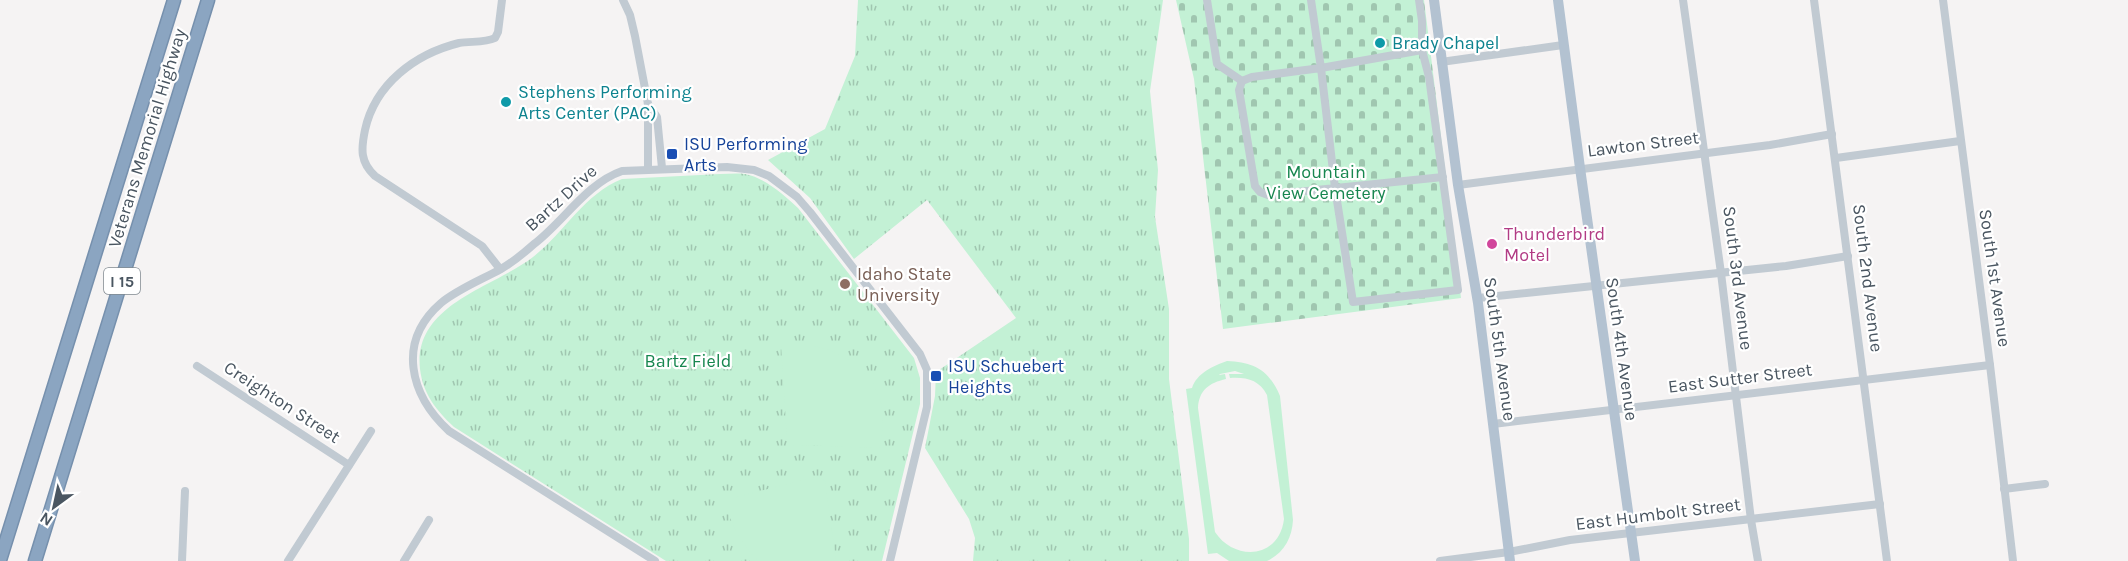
<svg xmlns="http://www.w3.org/2000/svg" width="2128" height="561" viewBox="0 0 2128 561" font-family="Karla,sans-serif">
	<defs>
		<pattern id="cemetery-stones" width="16" height="16" patternUnits="userSpaceOnUse" patternTransform="scale(1.5)"><rect width="16" height="16" fill="#c3f1d5"/><path d="M2 7V4a2 2 0 0 1 4 0v3zM10 15v-3a2 2 0 0 1 4 0v3z" fill="#a0c6b0"/></pattern>
		<pattern id="park-tufts" width="24" height="20" patternUnits="userSpaceOnUse" patternTransform="scale(1.5)"><rect width="24" height="20" fill="#c3f1d5"/><path d="M3 7l-1-3M5 7V3M7 7l1-3M15 17l-1-3M17 17v-4M19 17l1-3" fill="none" stroke="#a0c6b0"/></pattern>
	</defs>
	<rect width="100%" height="100%" fill="#f5f3f3"/>
	<path fill="url(#cemetery-stones)" d="M1176 0H1424L1461 298 1223 329 1194 79Z"/>
	<g fill="url(#park-tufts)">
		<path d="M858 0H1163L1150 91 1158 170 1155 217 1169 309V379L1189 539V561H973L975 538 969 519 925 448 935 396 936 372 1016 318 927 200 854 259 810 198 768 160 825 129 855 56Z"/>
		<path d="M720 174C728 174 737 173 745 174 765 178 783 194 798 208L914 358 920 378V404L882 561H666L454 427C436 410 423 394 420 369 413 304 493 288 533 257 564 233 584 194 622 179Z"/>
	</g>
	<g fill="#c3f1d5" fill-rule="evenodd">
		<path d="M781 345H810L831 350 850 361 872 380 881 403 883 426 880 448 793 445 787 440Z"/>
		<path d="M1227 361C1254 362 1269 370 1280 396L1293 520C1292 538 1284 553 1267 561H1229L1217 553 1208 554 1186 389 1192 388C1197 373 1213 366 1227 361ZM1235 371 1244 374H1229L1230 378C1247 377 1259 380 1267 395L1284 519C1279 560 1234 561 1215 532L1198 408C1199 390 1209 383 1226 379L1225 374 1219 375 1220 374Z"/>
		<path d="M818 476 825 481 836 561H758C743 545 734 530 727 510L733 498Z"/>
	</g>
	<g fill="none" stroke-linecap="round" stroke-linejoin="round">
		<g stroke="#7690ad" stroke-width="15">
			<g id="highway">
				<path d="M0 560 174 0"/>
				<path d="M35 561 208 0"/>
			</g>
		</g>
		<g stroke="#c1cad2" stroke-width="8">
			<path d="M623 0 630 15 635 36 648 104V169"/>
			<path d="M1207 0 1217 64 1242 81"/>
			<path d="M1311 0 1321 68 1422 50"/>
			<path d="M1419 0 1422 21V50L1429 77 1458 290 1353 302 1335 188 1321 68 1252 77 1242 81 1239 90 1255 186 1260 192 1268 195 1443 177"/>
			<path d="M1683 0 1721 273 1751 520 1758 561"/>
			<path d="M1814 0 1887 561"/>
			<path d="M1943 0 1990 365 2013 561"/>
			<path d="M1441 62 1563 45"/>
			<path d="M648 104 657 117 662 168"/>
			<path d="M1836 158 1960 141"/>
			<path d="M1458 185 1770 145 1832 134"/>
			<path d="M500 269 482 246 375 176C360 162 361 149 365 130 375 84 415 54 459 43 471 41 485 43 495 38L498 32 502 0"/>
			<path d="M1478 298 1786 266 1848 256"/>
			<path d="M197 366 349 465"/>
			<path d="M1493 424 1990 365"/>
			<path d="M2004 489 2045 484"/>
			<path d="M182 561 185 491"/>
			<path d="M288 561 371 431"/>
			<path d="M404 561 429 520"/>
			<path d="M655 561 449 431C410 395 396 342 441 303 458 289 481 280 501 269 513 262 524 253 534 244 563 222 587 183 622 171L727 167 754 170 769 176 797 197 810 212 920 354 927 370V407L890 561"/>
			<path d="M1440 561 1509 552 1570 540 1880 504"/>
		</g>
		<g stroke="#b3c2d1" stroke-width="10">
			<path d="M1434 0 1458 185 1478 303 1510 561"/>
			<path d="M1558 0 1580 168 1635 561"/>
		</g>
		<use href="#highway" stroke="#8ba5c1" stroke-width="12"/>
	</g>
	<g fill="#0f9aa8" stroke="#fff" stroke-width="2">
		<circle cx="1380" cy="43" r="6"/>
		<circle cx="506" cy="102" r="6"/>
	</g>
	<g fill="#1a4fb4" stroke="#fff" stroke-width="2">
		<rect x="666" y="148" width="12" height="12" rx="3"/>
		<rect x="930" y="370" width="12" height="12" rx="3"/>
	</g>
	<circle fill="#d1479c" stroke="#fff" stroke-width="2" cx="1492" cy="244" r="6"/>
	<circle fill="#8d6e63" stroke="#fff" stroke-width="2" cx="845" cy="284" r="6"/>
	<g text-anchor="middle" stroke-width="4.5" stroke-linejoin="round" paint-order="stroke">
		<rect fill="#fff" stroke="#808990" stroke-width="1.5" x="104" y="268" width="36" height="26" rx="4.5"/>
		<g font-size="16" font-weight="bold" fill="#4a5661">
			<text x="122" y="287">I 15</text>
		</g>
		<g font-size="18" fill="#0d838f" stroke="#fff" text-anchor="start">
			<text x="1392" y="49">Brady Chapel</text>
			<text x="518" y="98">Stephens Performing<tspan x="518" dy="21">Arts Center (PAC)</tspan></text>
		</g>
		<g font-size="18" fill="#4a5661" stroke="#fff">
			<text transform="translate(147 138) rotate(-73)" y="6">Veterans Memorial Highway</text>
			<text transform="translate(1643 144) rotate(-7)" y="6">Lawton Street</text>
			<text transform="translate(561 198) rotate(-42)" y="6">Bartz Drive</text>
			<text transform="translate(1738 278) rotate(83)" y="6">South 3rd Avenue</text>
			<text transform="translate(1868 278) rotate(83)" y="6">South 2nd Avenue</text>
			<text transform="translate(1995 278) rotate(82)" y="6">South 1st Avenue</text>
			<text transform="translate(1500 349) rotate(82)" y="6">South 5th Avenue</text>
			<text transform="translate(1622 349) rotate(82)" y="6">South 4th Avenue</text>
			<text transform="translate(1740 378) rotate(-7)" y="6">East Sutter Street</text>
			<text transform="translate(282 402) rotate(33)" y="6">Creighton Street</text>
			<text transform="translate(1658 514) rotate(-7)" y="6">East Humbolt Street</text>
		</g>
		<g font-size="18" fill="#164399" stroke="#fff" text-anchor="start">
			<text x="684" y="150">ISU Performing<tspan x="684" dy="21">Arts</tspan></text>
			<text x="948" y="372">ISU Schuebert<tspan x="948" dy="21">Heights</tspan></text>
		</g>
		<g font-size="18" fill="#17864f" stroke="#fff">
			<text x="1326" y="178">Mountain<tspan x="1326" dy="21">View Cemetery</tspan></text>
			<text x="688" y="367">Bartz Field</text>
		</g>
		<g font-size="18" fill="#b23c85" stroke="#fff" text-anchor="start">
			<text x="1504" y="240">Thunderbird<tspan x="1504" dy="21">Motel</tspan></text>
		</g>
		<g font-size="18" fill="#785e54" stroke="#fff" text-anchor="start">
			<text x="857" y="280">Idaho State<tspan x="857" dy="21">University</tspan></text>
		</g>
	</g>
	<g transform="translate(54 507) rotate(213)" stroke="#ffffff" stroke-width="4.5" paint-order="stroke">
	<path d="M0-4.5L10 22L0 15L-10 22Z" fill="#4a5661"/>
	<text y="-9" font-size="16" font-weight="bold" text-anchor="middle" fill="#4a5661">N</text>
	</g>
</svg>
